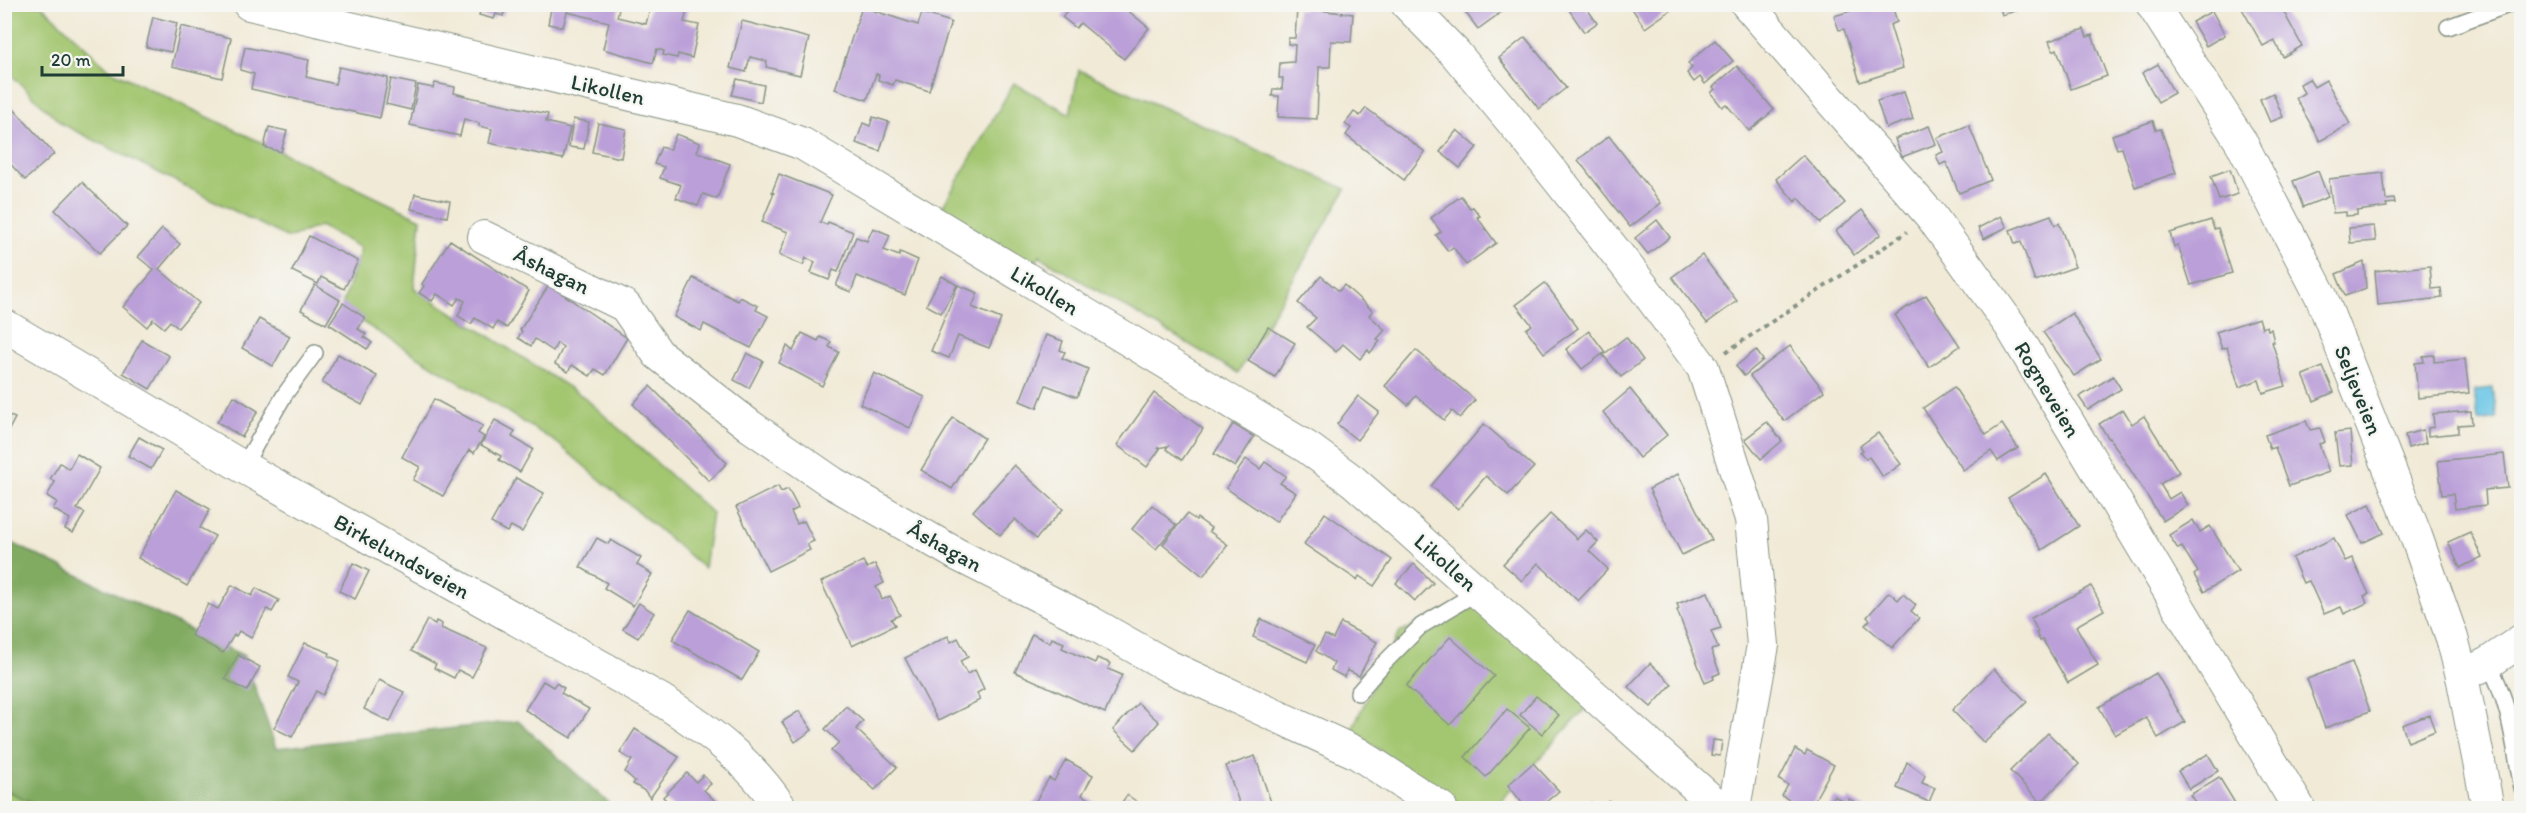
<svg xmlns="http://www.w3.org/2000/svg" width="2526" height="813" viewBox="0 0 2526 813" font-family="Itim,sans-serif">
	<rect width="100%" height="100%" fill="#f6f6f2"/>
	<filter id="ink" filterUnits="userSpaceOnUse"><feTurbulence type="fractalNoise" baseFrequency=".0167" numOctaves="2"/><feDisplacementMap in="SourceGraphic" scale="12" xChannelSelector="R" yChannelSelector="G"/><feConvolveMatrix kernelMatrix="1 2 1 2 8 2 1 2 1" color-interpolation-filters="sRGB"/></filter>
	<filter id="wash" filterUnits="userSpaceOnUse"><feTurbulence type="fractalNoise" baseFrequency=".008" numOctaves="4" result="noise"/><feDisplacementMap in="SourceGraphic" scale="24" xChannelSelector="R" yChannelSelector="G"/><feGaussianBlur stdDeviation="1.35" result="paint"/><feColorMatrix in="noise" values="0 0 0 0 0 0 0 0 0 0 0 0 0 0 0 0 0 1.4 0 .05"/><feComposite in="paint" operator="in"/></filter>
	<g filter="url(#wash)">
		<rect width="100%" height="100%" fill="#f1ead7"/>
		<g fill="#a3c670" stroke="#618252" stroke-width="1.5">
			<path d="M4 5H41L110 70 421 219 414 288 584 397 712 513 704 568 556 442 341 309 361 248 320 226 288 238 62 124 5 69Z"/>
			<path d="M1079 70 1346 189 1238 373 1040 257 1041 254 1033 267 939 213 1014 83 1070 114Z"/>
			<path d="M1481 592 1593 700 1494 808H1466L1351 731 1399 633Z"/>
			<path d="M5 790 44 808H5Z"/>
		</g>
		<path fill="#82ab62" stroke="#50744b" stroke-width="1.5" d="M4 539 244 656 276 748 518 721 614 808H44L5 790Z"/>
		<path fill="#68c5e6" stroke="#44818d" stroke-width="1.5" d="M2493 388 2497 418 2478 421 2474 390Z"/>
		<g id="blocks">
			<g fill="#ba9fd8">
				<path d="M482 4H506L503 16 496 14 494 19 479 15Z"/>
				<path d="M552 4H620L617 17 646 24 651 4H689L684 22 699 25 692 58 678 54 677 58 663 55 664 51 657 49 653 63 603 49 609 22 567 12 563 27 548 24Z"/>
				<path d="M1072 4H1120L1149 28 1124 59 1080 23 1076 28 1062 17Z"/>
				<path d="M1304 4 1317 5V10L1353 14 1351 42 1331 41 1330 67H1319L1317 119 1278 117 1279 96H1272L1273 89H1282L1283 78H1279L1280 63 1294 62 1295 45 1288 44V38H1295L1297 9 1304 10Z"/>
				<path d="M1459 4H1504L1507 8 1478 29Z"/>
				<path d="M1571 4H1584L1597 23 1584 32 1567 7Z"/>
				<path d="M1629 4H1673L1675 7 1645 28Z"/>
				<path d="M1999 4H2036V5L2002 15Z"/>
				<path d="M1871 5H1892L1897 22 1890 25 1903 68 1860 82 1844 29 1839 30 1834 16Z"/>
				<path d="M2240 5H2280L2302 46 2283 57 2274 40 2263 46Z"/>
				<path d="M862 7 918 25 922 13 951 22 929 91 895 80 893 85 878 80 879 75 876 74 867 100 835 89Z"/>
				<path d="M2212 11 2225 35 2206 46 2192 22Z"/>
				<path d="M153 17 177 23 171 52 146 47Z"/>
				<path d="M742 21 809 38 800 75 766 67 767 61 750 57 746 72 730 68Z"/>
				<path d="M181 26 231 38 222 78 172 66Z"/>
				<path d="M2084 29 2087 37 2092 35 2107 76 2071 89 2057 49 2053 51 2049 41Z"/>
				<path d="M1525 37 1566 88 1539 109 1499 58Z"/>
				<path d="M1715 40 1733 61 1705 84 1700 77 1694 82 1687 73 1692 68 1688 63Z"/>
				<path d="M245 47 309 60 306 77 335 84 339 67 388 78 380 118 251 89 254 74 240 70Z"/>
				<path d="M2158 64 2174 93 2158 102 2142 73Z"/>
				<path d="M1737 66 1774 110 1749 131 1726 104 1722 107 1711 93 1715 89 1713 87Z"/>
				<path d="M391 79 416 84 411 110 386 104Z"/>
				<path d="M737 79 764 85 761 102 732 95Z"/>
				<path d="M2309 79 2314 87 2326 80 2350 124 2320 141 2296 98 2304 93 2300 84Z"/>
				<path d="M435 83 455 87 454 93 469 97 548 114 546 122 570 128 563 159 489 143 492 129 479 126V123L464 119 460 136 410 125 418 85 433 88Z"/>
				<path d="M1904 92 1913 119 1886 128 1877 101Z"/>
				<path d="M2273 93 2283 117 2270 122 2260 99Z"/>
				<path d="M12 107 54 154 25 180 4 157V114Z"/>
				<path d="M1366 108 1425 152 1404 180 1346 135 1351 128 1345 124 1354 112 1360 116Z"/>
				<path d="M873 117 889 122 880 151 856 143 863 123 870 126Z"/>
				<path d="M573 119 589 122 584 149 569 147Z"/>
				<path d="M2153 121 2156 130 2161 129 2176 173 2135 187 2122 148 2117 149 2112 135Z"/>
				<path d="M598 123 626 129 621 158 592 152Z"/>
				<path d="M1969 125 1991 180 1959 193 1946 162 1940 165 1936 155 1943 152 1937 138Z"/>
				<path d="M1929 126 1936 144 1902 157 1895 139Z"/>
				<path d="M269 127 287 131 281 152 264 147Z"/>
				<path d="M1457 130 1477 147 1460 168 1440 152Z"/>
				<path d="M676 134 700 143 697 152 730 164 717 199 703 194 698 206 676 198 681 185 660 178 664 167 654 164 661 147 670 150Z"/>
				<path d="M1609 136 1661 203 1630 227 1578 160Z"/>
				<path d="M1803 155 1845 203 1821 223 1799 198 1795 202 1776 179Z"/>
				<path d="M2230 169 2238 194 2219 200 2211 176Z"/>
				<path d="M2318 171 2328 197 2303 207 2293 181Z"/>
				<path d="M2383 173 2386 200 2394 199 2395 203 2386 204 2387 207 2357 211V215L2346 216V212L2333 213 2329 179Z"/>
				<path d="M779 174 832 195 820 222 827 225 828 222 853 232 838 272 833 270 829 280 811 273 815 262 806 258 803 265 779 255 788 232 762 222 774 193 772 192Z"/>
				<path d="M82 182 127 226 100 253 55 210Z"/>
				<path d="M415 194 450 201 447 217 411 209Z"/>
				<path d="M1461 196 1470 208 1473 207 1480 216 1477 217 1496 243 1466 265 1453 247 1448 251 1436 235 1441 232 1431 218Z"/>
				<path d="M1862 210 1881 234 1854 255 1836 231Z"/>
				<path d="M2051 215 2055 225 2059 223 2075 267 2035 281 2021 242 2015 244 2010 230Z"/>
				<path d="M2001 216 2007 227 1984 239 1978 228Z"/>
				<path d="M1657 220 1670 237 1648 254 1635 238Z"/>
				<path d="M2211 220 2214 229 2218 228 2232 273 2191 285 2178 245 2174 247 2170 233Z"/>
				<path d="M2374 226 2376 241 2350 243 2349 228Z"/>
				<path d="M873 228 890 235 884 250 899 256 900 252 918 260 905 295 857 276 851 292 836 286 856 237 867 241Z"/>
				<path d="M162 229 180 244 159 269 199 303 178 328 170 321 164 328 153 319 147 327 123 307 154 270 138 257Z"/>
				<path d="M309 236 358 261 344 289 321 277 318 284 292 271Z"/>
				<path d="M450 240 529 291 507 328 497 322 493 329 475 318 471 324 458 316 465 301 459 298 454 305 437 294 432 301 419 293 424 286 422 284Z"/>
				<path d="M1702 255 1737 301 1707 323 1672 277Z"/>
				<path d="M2364 262 2366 288 2345 296 2336 274Z"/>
				<path d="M2430 266 2432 289 2441 288 2442 298 2378 305 2375 271Z"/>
				<path d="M942 276 957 285 941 313 926 305Z"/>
				<path d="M1321 276 1339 291 1344 285 1373 311 1369 315 1385 330 1377 339 1380 341 1370 353 1368 350 1360 359 1343 344 1336 352 1307 327 1316 318 1298 303Z"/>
				<path d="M693 278 738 301 740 297 758 306 756 310 768 316 751 348 704 324 701 331 674 317Z"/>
				<path d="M1545 283 1578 328 1544 353 1526 329 1532 325 1516 305Z"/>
				<path d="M315 285 340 300 326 324 301 310Z"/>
				<path d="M549 285 627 338 605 375 595 369 590 376 572 365 568 372 555 364 563 347 557 343 553 351 535 339 531 346 518 338 522 331 520 330Z"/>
				<path d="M958 285 978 293 972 307 1001 319 989 348 958 336 949 358 931 351Z"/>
				<path d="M1926 295 1960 346 1929 367 1895 315Z"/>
				<path d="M343 303 365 318 358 329 366 334 364 337 372 343 367 349 329 324Z"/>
				<path d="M2072 313 2101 359 2074 376 2043 332Z"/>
				<path d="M2259 318 2262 328 2267 326 2268 330 2271 329 2274 342H2272L2286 386 2263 393 2259 380 2239 387 2227 347 2222 349 2216 332Z"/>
				<path d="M259 319 290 336 273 366 242 348Z"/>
				<path d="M1268 327 1295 343 1275 377 1248 361Z"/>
				<path d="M1589 331 1605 352 1582 369 1566 349Z"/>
				<path d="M802 333 818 341 820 337 831 342 829 347 839 352 822 386 779 363 787 346 793 351Z"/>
				<path d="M1046 335 1063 341 1060 350 1065 352 1062 358 1088 369 1077 397 1046 385 1037 408 1020 401Z"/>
				<path d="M1626 337 1643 360 1621 377 1603 355Z"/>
				<path d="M142 340 169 356 150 389 123 373Z"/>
				<path d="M1790 346 1824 391 1784 421 1750 376Z"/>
				<path d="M1416 350 1475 400 1460 418 1452 411 1444 420 1416 396 1408 405 1385 386Z"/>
				<path d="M1756 350 1763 360 1744 376 1736 366Z"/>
				<path d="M747 353 763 361 749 388 734 380Z"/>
				<path d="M338 354 377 376 362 405 322 383Z"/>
				<path d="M2434 355V362L2465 359 2469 393 2418 398 2415 363 2424 362 2423 356Z"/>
				<path d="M2323 367 2334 392 2314 401 2303 375Z"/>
				<path d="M874 373 925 397 910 428 860 404Z"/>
				<path d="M2113 376 2121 389 2088 410 2079 397Z"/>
				<path d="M650 386 727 463 709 481 633 404Z"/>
				<path d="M1954 387 1986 435 2002 424 2018 448 1998 461 1991 451 1963 470 1923 408Z"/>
				<path d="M1630 389 1667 435 1639 458 1603 412Z"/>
				<path d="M1154 393 1203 429 1182 460 1166 449 1168 446 1157 448 1160 449 1147 467 1117 445Z"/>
				<path d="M234 396 258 411 242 437 217 422Z"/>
				<path d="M1358 396 1379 412 1357 440 1337 424Z"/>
				<path d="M434 399 483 426 478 433 484 437 474 453 469 450 443 496 413 480 420 467 402 457Z"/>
				<path d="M2123 409 2132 424 2144 416 2179 472 2160 484 2169 499 2180 492 2188 505 2163 521 2110 438 2109 439 2099 424Z"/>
				<path d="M2471 411 2472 424 2458 425V433L2428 436V428L2434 427 2433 414Z"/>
				<path d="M4 413 15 418 4 439Z"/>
				<path d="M953 418 984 438 952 489 921 470Z"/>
				<path d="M495 420 515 431 512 437 533 449 520 472 499 460 501 456 481 445Z"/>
				<path d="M2306 421 2310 430 2320 428 2325 442 2319 444 2329 472 2289 486 2275 447 2270 449 2265 435Z"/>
				<path d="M1767 422 1782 441 1761 459 1745 439Z"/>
				<path d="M1233 424 1254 437 1235 467 1214 454Z"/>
				<path d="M1484 424 1534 467 1508 495 1486 476 1458 509 1431 486Z"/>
				<path d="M2423 430 2426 443 2408 448 2405 435Z"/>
				<path d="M2350 431 2353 465 2339 466 2335 433Z"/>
				<path d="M1878 433 1901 464 1883 477 1869 457 1866 459 1860 452 1863 450 1860 446Z"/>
				<path d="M139 437 162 450 151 469 128 456Z"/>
				<path d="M77 454 100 468 77 509 85 513 73 533 65 529 70 519 53 509 57 502 47 496 55 482 50 479 60 463 69 469Z"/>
				<path d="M2504 454 2508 488 2485 490 2486 505 2455 509 2453 494 2442 495 2438 461Z"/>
				<path d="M1246 459 1260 469 1265 462 1286 476 1280 483 1296 493 1276 522 1226 488Z"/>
				<path d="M1014 465 1063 509 1036 539 1015 519 1000 535 973 511Z"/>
				<path d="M1678 474 1712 540 1682 555 1649 489Z"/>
				<path d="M2046 474 2079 526 2042 550 2008 498Z"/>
				<path d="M516 478 544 493 522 532 511 526 507 532 491 523Z"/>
				<path d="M778 486 781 492 788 489 798 508 791 512 797 524 804 521 814 541 807 544 810 550 768 571 736 507Z"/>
				<path d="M176 490 210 509 200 528 215 536 187 586 138 558Z"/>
				<path d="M2370 504 2384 533 2362 543 2348 515Z"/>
				<path d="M1152 505 1176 525 1156 549 1132 529Z"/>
				<path d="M1325 513 1392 560 1374 586 1359 576 1357 580 1304 544Z"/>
				<path d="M1187 514 1196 520 1197 518 1211 528 1209 531 1228 545 1203 576 1163 544Z"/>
				<path d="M1550 514 1577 539 1586 530 1598 542 1589 551 1608 569 1578 601 1538 563 1522 581 1503 564Z"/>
				<path d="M2193 520 2200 532 2210 526 2238 571 2204 592 2194 575 2198 572 2182 547 2178 549 2169 535Z"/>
				<path d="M2470 532 2482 557 2460 568 2448 542Z"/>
				<path d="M597 538 608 544 611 540 641 558 637 565 652 574 633 606 604 588 607 583 580 567Z"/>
				<path d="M2334 538 2345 561 2352 558 2369 594 2364 596 2367 603 2344 614 2341 607 2324 614 2309 581 2303 583 2292 558Z"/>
				<path d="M863 561 867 568 875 564 884 583 876 587 880 594 882 600 890 596 900 615 891 619 895 625 852 646 821 582Z"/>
				<path d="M353 563 369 571 355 599 339 591Z"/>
				<path d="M1414 564 1433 583 1415 601 1396 583Z"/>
				<path d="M232 585 252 596 256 588 279 600 272 612 267 609 251 638 239 631 236 636 234 635 223 653 191 635 208 604 218 609Z"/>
				<path d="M2091 586 2104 610 2076 626 2098 665 2068 683 2043 640 2040 641 2036 633 2038 632 2031 618Z"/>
				<path d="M1708 592 1721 628 1711 631 1718 648 1711 650 1720 673 1713 676 1714 679 1705 683 1677 610 1679 609 1677 604Z"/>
				<path d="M1889 592 1898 600 1903 594 1916 605 1911 611 1919 618 1892 648 1865 625 1870 620 1867 617Z"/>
				<path d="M639 603 654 613 638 638 623 629Z"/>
				<path d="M690 610 759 652 742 680 672 640Z"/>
				<path d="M1261 619 1315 645 1307 662 1253 637Z"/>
				<path d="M427 620 435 624 436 621 442 624 441 628 487 648 472 677 458 670 454 678 434 668 436 664 411 651Z"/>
				<path d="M1341 623 1377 642 1359 676 1347 670 1344 677 1331 670 1334 663 1316 651 1325 635 1333 639Z"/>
				<path d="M1032 634 1050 643 1052 638 1064 643 1062 648 1095 663 1097 658 1110 663 1108 669 1122 675 1105 713 1015 672Z"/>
				<path d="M948 636 951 642 958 638 968 657 960 661 963 667 967 674 975 670 984 689 977 693 980 700 938 721 905 658Z"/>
				<path d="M1450 637 1494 676 1450 725 1406 686Z"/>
				<path d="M305 643 330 653 329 656 340 661 323 695 316 691 292 737 274 728 298 682 288 677Z"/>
				<path d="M238 655 260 667 247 691 225 679Z"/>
				<path d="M2352 662 2370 711 2325 728 2307 679Z"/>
				<path d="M1650 663 1672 684 1651 707 1628 687Z"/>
				<path d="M1994 669 2027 702 1984 743 1952 710Z"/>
				<path d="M2156 673 2185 722 2158 738 2146 717 2115 735 2099 707Z"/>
				<path d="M379 680 404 692 390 722 364 709Z"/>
				<path d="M543 681 553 687 556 683 564 688 561 693 589 709 571 738 525 710Z"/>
				<path d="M1536 696 1559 715 1542 734 1520 715Z"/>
				<path d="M1138 703 1159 722 1135 750 1113 730Z"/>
				<path d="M2522 704V722H2521L2516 706Z"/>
				<path d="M846 706 863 721 856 729 897 767 875 790 831 751 839 742 825 729Z"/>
				<path d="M1507 709 1530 728 1486 777 1465 757Z"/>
				<path d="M799 711 812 730 795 742 782 722Z"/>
				<path d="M2429 715 2435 731 2408 742 2402 725Z"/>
				<path d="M635 729 679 757 650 798 645 791 633 784 635 781 625 772 632 760 620 753Z"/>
				<path d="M2048 733 2079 764 2041 802 2010 771Z"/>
				<path d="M1713 740 1722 741 1720 756 1711 755Z"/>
				<path d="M1795 749 1805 755 1807 750 1834 765 1810 808H1804L1782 796 1788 785 1779 780Z"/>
				<path d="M2208 754 2218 771 2189 789 2178 771Z"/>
				<path d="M1255 756 1273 808H1241L1226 766Z"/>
				<path d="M1066 760 1093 775 1082 795 1105 808H1037L1033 806 1049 778 1054 781Z"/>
				<path d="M1907 762 1925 775 1922 783 1935 788 1929 802 1897 788Z"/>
				<path d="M1533 763 1559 791 1539 808H1526L1508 785Z"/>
				<path d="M687 773 696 782 703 775 711 784 704 790 722 808H674L663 797Z"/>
				<path d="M2219 777 2238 808H2199L2190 795Z"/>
				<path d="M1127 795 1136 801 1146 808H1118Z"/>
				<path d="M1834 796 1847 803 1849 799 1866 808H1827Z"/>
				<path d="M1609 801 1615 808H1599Z"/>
				<path d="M1591 802 1596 808H1583Z"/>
			</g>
		</g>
	</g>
	<g filter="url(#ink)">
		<use href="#blocks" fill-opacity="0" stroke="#889486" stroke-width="1.5"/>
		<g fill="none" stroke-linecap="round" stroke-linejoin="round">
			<g stroke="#889486" stroke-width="18">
				<g id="service">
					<path d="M2448 27 2511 4"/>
					<path d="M243 467 285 394 315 353"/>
					<path d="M2488 663C2510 701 2514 746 2522 788"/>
					<path d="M1358 693 1383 664 1421 626 1479 591"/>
				</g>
			</g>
			<g stroke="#889486" stroke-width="34">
				<g id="minor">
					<path d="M249 4 737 120 803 144 1308 448 1353 481 1403 525 1720 808"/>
					<path d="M1407 4 1455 53 1528 141 1644 288 1703 368 1751 519 1763 645 1734 808"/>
					<path d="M1747 4 1931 216 2010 325 2299 808"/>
					<path d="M2152 4 2241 142 2321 296 2416 536 2452 638 2462 676 2488 808"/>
					<path d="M484 237 625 306 658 354 750 426 833 483 958 555 1090 622 1168 666 1357 753 1441 808"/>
					<path d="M4 325 243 467 661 700C708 730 750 761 781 808"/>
					<path d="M2462 676 2488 663 2522 640"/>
				</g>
			</g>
			<path stroke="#889486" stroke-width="4" stroke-dasharray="4.5 4.5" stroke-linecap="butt" d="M1726 352 1907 232"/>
			<use href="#service" stroke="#fff" stroke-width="15"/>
			<use href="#minor" stroke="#fff" stroke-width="32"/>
		</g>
	</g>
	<g text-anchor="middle" stroke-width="5" stroke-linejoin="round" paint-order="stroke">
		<g font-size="22" fill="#1f3d34" stroke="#f6f6f2">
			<text transform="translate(608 89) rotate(13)" y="8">Likollen</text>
			<text transform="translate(552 270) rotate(26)" y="8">Åshagan</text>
			<text transform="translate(1045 290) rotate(31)" y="8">Likollen</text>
			<text transform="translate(2048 389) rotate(59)" y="8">Rogneveien</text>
			<text transform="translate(2359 390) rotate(68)" y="8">Seljeveien</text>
			<text transform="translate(945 546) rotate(29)" y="8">Åshagan</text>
			<text transform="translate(402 556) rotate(29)" y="8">Birkelundsveien</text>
			<text transform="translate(1446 562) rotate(41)" y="8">Likollen</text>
		</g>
	</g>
	<rect width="2526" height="813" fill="none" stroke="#f6f6f2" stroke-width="24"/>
	<path d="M42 66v9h81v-9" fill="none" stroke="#1f3d34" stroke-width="3"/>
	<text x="51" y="66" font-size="18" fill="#1f3d34" stroke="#f6f6f2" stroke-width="4.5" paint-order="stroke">20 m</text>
</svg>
